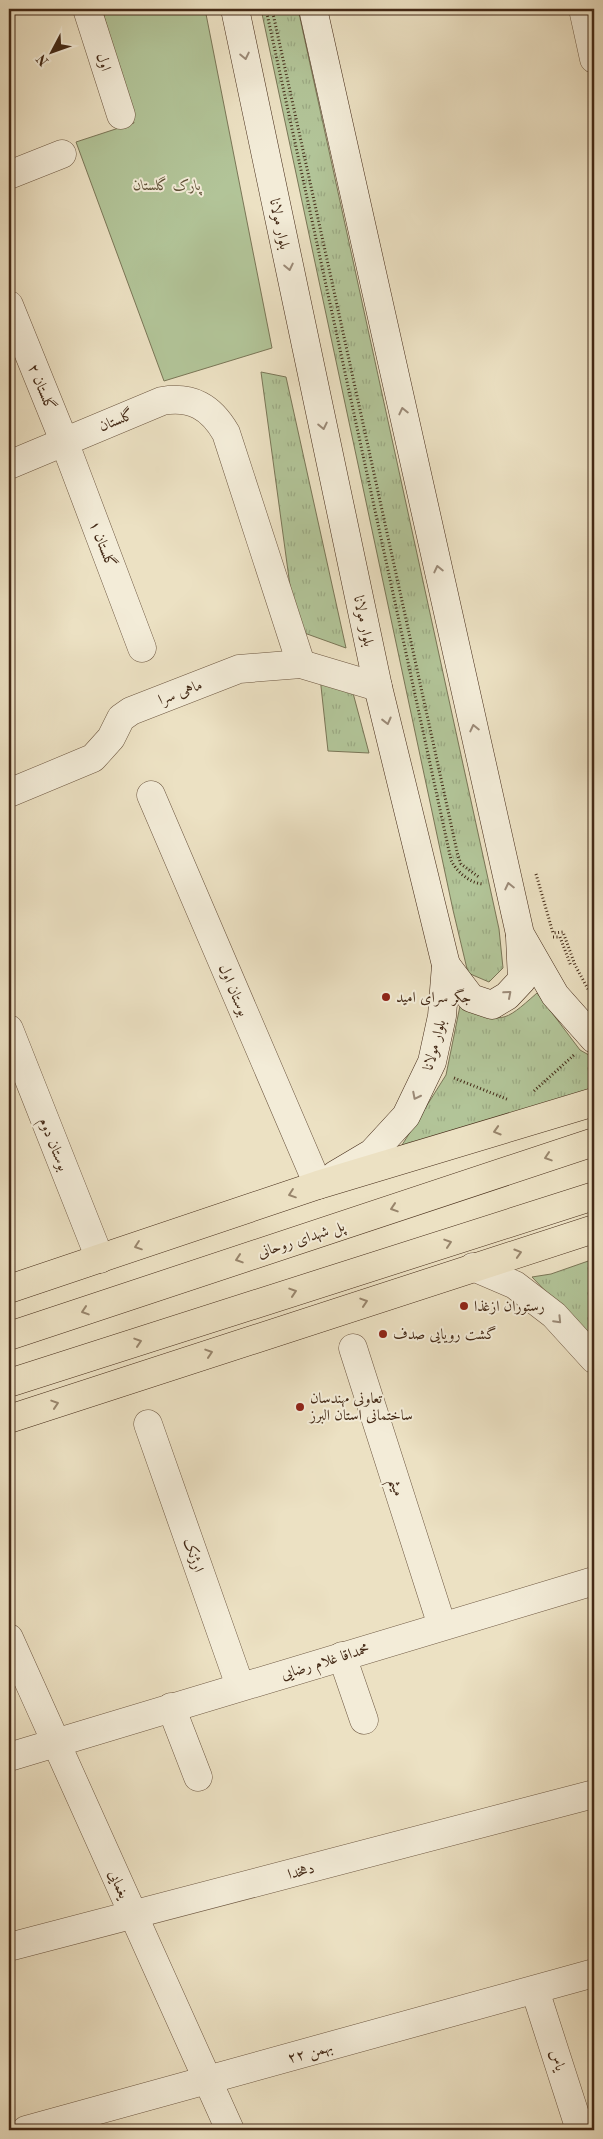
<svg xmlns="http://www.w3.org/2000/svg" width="603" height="2139" viewBox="0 0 603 2139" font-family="'Old Standard TT',Amiri,serif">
	<defs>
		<pattern id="grass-tufts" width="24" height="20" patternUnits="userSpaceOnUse" patternTransform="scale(1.25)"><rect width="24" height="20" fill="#b2c498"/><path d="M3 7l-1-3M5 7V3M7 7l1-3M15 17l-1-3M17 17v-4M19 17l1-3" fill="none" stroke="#9aa882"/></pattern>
	</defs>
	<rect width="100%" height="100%" fill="#ece1c3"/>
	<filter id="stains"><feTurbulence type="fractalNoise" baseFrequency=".004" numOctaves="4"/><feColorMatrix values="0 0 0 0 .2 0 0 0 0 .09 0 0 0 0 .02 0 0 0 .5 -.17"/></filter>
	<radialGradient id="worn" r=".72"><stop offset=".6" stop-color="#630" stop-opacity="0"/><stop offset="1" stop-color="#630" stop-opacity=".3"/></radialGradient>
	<g fill="url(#grass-tufts)" stroke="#7a7657">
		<path d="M261 9H298L499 929 503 968 489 982 468 973 453 910Z"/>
		<path d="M261 372 286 377 346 648 296 630Z"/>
		<path d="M320 677 353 693 369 753 328 751Z"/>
		<path d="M537 993 580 1050 594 1058V1092L397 1153 446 1075 460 1006C503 1023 502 1024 537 993Z"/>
		<path d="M594 1259V1342L532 1277 551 1274Z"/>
	</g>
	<path fill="#b2c498" stroke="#7a7657" d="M102 9H205L272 348 164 381 76 142 134 123Z"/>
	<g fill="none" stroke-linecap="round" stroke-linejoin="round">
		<g stroke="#6d5741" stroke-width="29">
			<g id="minor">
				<path d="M87 9 121 115"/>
				<path d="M583 9 594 59"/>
				<path d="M9 175 62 154"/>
				<path d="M9 305 64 441 142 648"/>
				<path d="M9 465 162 401C192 396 211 407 226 433L301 664"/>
				<path d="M9 793 93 758 111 738 121 718 131 711 239 669 301 664 378 687"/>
				<path d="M151 795 318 1185"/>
				<path d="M9 1029 100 1259"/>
				<path d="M353 1348 442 1626"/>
				<path d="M148 1424 240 1686"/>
				<path d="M342 1656 364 1720"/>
				<path d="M171 1707 198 1777"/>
				<path d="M9 1757 594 1581"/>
				<path d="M9 1947 594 1794"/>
				<path d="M535 1990 580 2130"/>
				<path d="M26 2130 594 1973"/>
			</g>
		</g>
		<g stroke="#6d5741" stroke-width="29">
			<g id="tertiary">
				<path d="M473 1267 515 1285 554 1315 594 1359"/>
				<path d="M9 1638 230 2130"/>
			</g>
		</g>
		<g stroke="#432916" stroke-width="29">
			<g id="secondary">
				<path d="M235 9 378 687 446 965 442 1016 432 1062 406 1116 372 1153 335 1175"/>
				<path d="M313 9 520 934 555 995 594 1039"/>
				<path d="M446 965 471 998 492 1005 507 996 522 980 520 937"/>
			</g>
		</g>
		<g stroke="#432916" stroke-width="29">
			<g id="primary">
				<path d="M9 1289 318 1185 594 1102"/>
				<path d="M9 1336 594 1142"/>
				<path d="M9 1383 594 1196"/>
				<path d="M9 1419 594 1229"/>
			</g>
		</g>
		<g stroke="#432916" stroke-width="3" stroke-dasharray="1 2.5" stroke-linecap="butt">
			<path d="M266 9 451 860C456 871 469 883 483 884"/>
			<path d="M272 9 458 856 461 864 480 878"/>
			<path d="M536 874 553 933 563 932 575 965 589 991"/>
			<path d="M553 937H560L571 966"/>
			<path d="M454 1078 509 1100"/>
			<path d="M534 1091 574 1055"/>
		</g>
		<use href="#minor" stroke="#f3ecd8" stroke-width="28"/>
		<use href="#tertiary" stroke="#f3ecd8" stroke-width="28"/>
		<use href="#secondary" stroke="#f3ecd8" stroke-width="28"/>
		<use href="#primary" stroke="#ece1c3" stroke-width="28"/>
	</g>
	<defs><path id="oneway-chevron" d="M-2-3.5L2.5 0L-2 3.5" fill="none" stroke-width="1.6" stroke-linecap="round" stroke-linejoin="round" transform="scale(1.25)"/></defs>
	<g stroke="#9b8a77">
		<use href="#oneway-chevron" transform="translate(245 56) rotate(78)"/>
		<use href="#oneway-chevron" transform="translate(289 267) rotate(78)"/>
		<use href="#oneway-chevron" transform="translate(403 411) rotate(-103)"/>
		<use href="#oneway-chevron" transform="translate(323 426) rotate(78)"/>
		<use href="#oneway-chevron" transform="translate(438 569) rotate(-103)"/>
		<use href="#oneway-chevron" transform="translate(387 721) rotate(76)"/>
		<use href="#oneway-chevron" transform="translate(474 728) rotate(-103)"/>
		<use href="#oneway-chevron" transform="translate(509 886) rotate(-103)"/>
		<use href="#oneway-chevron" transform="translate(508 994) rotate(-41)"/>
		<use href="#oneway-chevron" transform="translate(416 1096) rotate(117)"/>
		<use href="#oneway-chevron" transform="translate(558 1320) rotate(46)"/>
	</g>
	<g stroke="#98856c">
		<use href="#oneway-chevron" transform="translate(497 1131) rotate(163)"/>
		<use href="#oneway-chevron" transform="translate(548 1157) rotate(162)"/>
		<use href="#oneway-chevron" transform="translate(292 1194) rotate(161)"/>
		<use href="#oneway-chevron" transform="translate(394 1208) rotate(162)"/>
		<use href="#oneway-chevron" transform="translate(448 1243) rotate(-18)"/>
		<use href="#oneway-chevron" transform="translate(138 1246) rotate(161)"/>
		<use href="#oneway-chevron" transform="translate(518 1253) rotate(-17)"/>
		<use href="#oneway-chevron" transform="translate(239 1259) rotate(162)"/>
		<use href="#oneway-chevron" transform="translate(293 1292) rotate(-18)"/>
		<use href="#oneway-chevron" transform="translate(364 1302) rotate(-18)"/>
		<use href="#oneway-chevron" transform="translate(85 1311) rotate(162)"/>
		<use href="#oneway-chevron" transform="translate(138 1342) rotate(-18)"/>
		<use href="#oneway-chevron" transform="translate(209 1353) rotate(-18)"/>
		<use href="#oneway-chevron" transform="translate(55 1404) rotate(-18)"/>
	</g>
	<g fill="#8f2418" stroke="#f3ecd8" stroke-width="2">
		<circle cx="386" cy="997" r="5"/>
		<circle cx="464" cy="1306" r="5"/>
		<circle cx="383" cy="1334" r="5"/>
		<circle cx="300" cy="1407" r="5"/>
	</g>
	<g text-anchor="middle" stroke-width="4" stroke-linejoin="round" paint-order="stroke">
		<g font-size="15" fill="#432916" stroke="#f3ecd8">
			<text transform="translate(104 62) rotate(73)" y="5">اول</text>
			<text transform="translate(280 224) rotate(78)" y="5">بلوار مولانا</text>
			<text transform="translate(42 387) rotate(68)" y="5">گلستان ۲</text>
			<text transform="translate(116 420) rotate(-22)" y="5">گلستان</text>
			<text transform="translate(103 544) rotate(69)" y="5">گلستان ۱</text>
			<text transform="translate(364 621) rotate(78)" y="5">بلوار مولانا</text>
			<text transform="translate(180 692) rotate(-21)" y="5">ماهی سرا</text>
			<text transform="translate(234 990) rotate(67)" y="5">بوستان اول</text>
			<text transform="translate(434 1045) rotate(-75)" y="5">بلوار مولانا</text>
			<text transform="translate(54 1144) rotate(68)" y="5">بوستان دوم</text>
			<text transform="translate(301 1239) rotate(-18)" y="5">پل شهدای روحانی</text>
			<text transform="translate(397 1487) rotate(72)" y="5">میثم</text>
			<text transform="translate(194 1555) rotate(71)" y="5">ارژنک</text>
			<text transform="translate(325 1661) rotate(-17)" y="5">محمداقا غلام رضایی</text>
			<text transform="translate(301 1871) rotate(-15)" y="5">دهخدا</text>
			<text transform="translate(119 1884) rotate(66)" y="5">یغمایی</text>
			<text transform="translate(310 2052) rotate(-15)" y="5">۲۲ بهمن</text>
			<text transform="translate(558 2060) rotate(72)" y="5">یاس</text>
		</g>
		<g font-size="15" font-style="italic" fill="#5f5036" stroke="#f3ecd8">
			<text x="167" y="190">پارک گلستان</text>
		</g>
		<g font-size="15" fill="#432916" stroke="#f3ecd8" text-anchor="start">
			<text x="396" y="1002">جگر سرای امید</text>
			<text x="474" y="1311">رستوران ازغذا</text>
			<text x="393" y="1339">گشت رویایی صدف</text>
			<text x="310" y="1403">تعاونی مهندسان<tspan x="310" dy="17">ساختمانی استان البرز</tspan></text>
		</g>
	</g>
	<rect width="603" height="2139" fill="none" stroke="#ece1c3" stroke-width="30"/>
	<rect x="10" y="10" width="583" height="2119" fill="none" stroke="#432916" stroke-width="2.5"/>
	<rect x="15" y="15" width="573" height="2109" fill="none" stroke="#432916"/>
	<g transform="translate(52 52) rotate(229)" stroke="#f3ecd8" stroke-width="4" paint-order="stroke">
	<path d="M0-4L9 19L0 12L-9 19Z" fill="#432916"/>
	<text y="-8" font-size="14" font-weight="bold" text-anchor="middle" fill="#432916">N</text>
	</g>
	<rect width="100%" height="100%" filter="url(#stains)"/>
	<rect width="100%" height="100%" fill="url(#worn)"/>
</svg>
